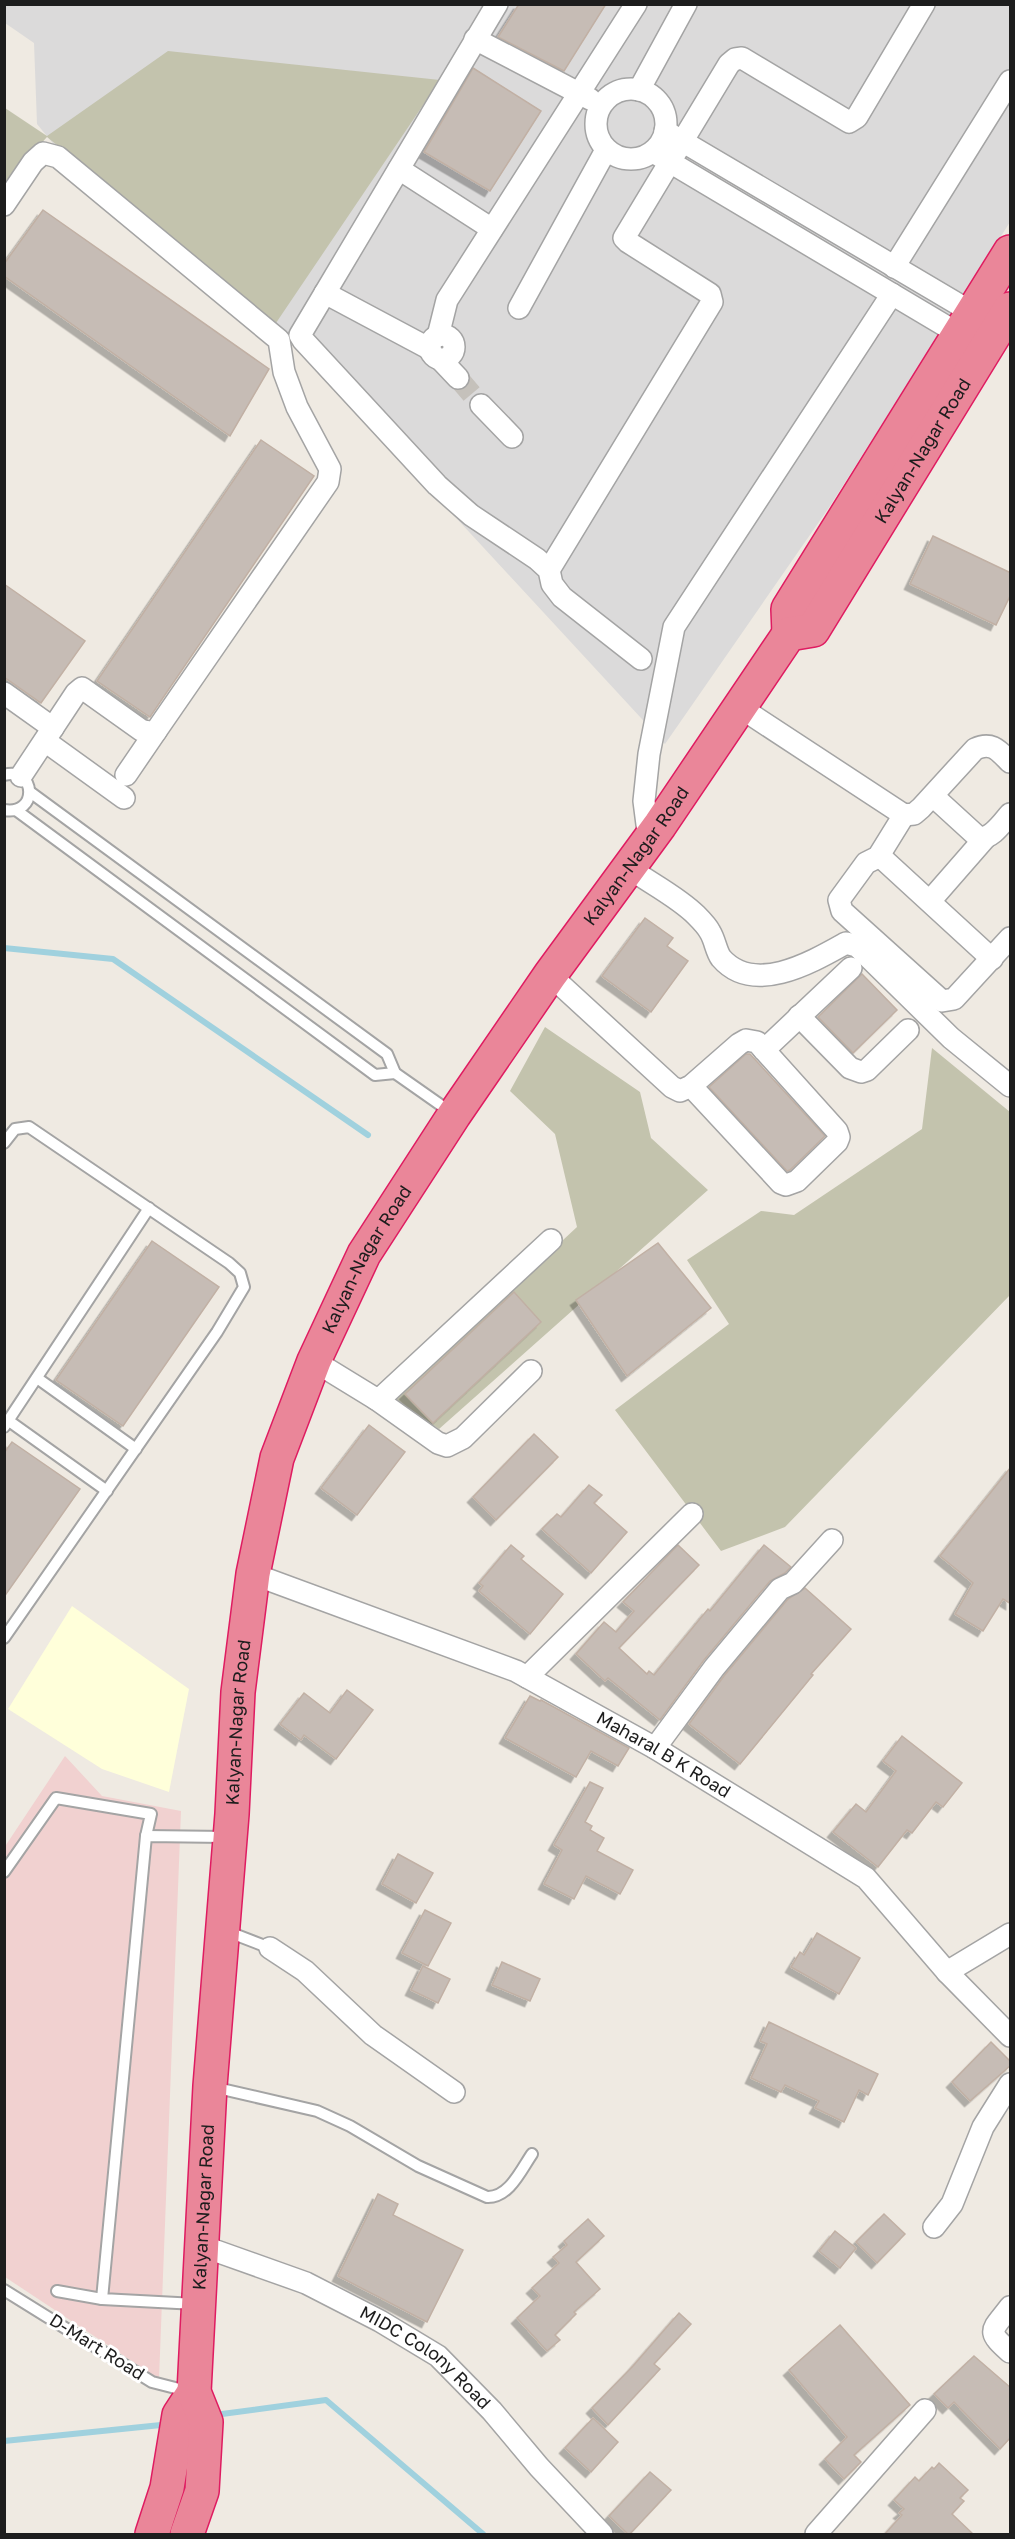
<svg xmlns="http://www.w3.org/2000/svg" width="1015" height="2539" viewBox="0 0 1015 2539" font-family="'Golos Text',sans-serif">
	<defs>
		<filter id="shadow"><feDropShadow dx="-5.5" dy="5.5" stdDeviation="0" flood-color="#0004"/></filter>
	</defs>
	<rect width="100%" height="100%" fill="#efeae2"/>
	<path fill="#dbdada" d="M4 5H1010V222L830 506 665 744 276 323 158 228 73 168 37 124 34 43 5 23Z"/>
	<path fill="#f1d1d0" d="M65 1756 102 1796 181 1811 159 2379 5 2277 4 1848Z"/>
	<path fill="#ffffda" d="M72 1606 189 1689 169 1792 102 1769 8 1709Z"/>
	<g fill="#c3c3ad">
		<path d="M168 51 440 80 276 323 47 137 5 183V108L47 136Z"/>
		<path d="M545 1027 640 1092 651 1138 708 1190 439 1429 393 1398 577 1227 555 1134 510 1091Z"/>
		<path d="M932 1048 1010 1112V1295L785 1527 721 1551 615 1410 729 1324 687 1260 761 1211 794 1215 922 1129Z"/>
	</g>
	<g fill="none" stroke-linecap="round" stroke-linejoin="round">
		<g stroke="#a0d1de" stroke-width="6">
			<path d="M4 948 113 959 368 1135"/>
			<path d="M222 2414 326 2400 483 2534"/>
			<path d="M4 2441 161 2425"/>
		</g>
	</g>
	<g fill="#c6bcb5" stroke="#c1b0a4" stroke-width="1.5" filter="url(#shadow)">
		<path d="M519 4H606L564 71 498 37Z"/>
		<path d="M473 68 541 111 490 191 424 152Z"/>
		<path d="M43 210 269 369 230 436 4 276V264Z"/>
		<path d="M261 440 314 476 150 717 97 681Z"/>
		<path d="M933 536 1011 573V594L996 625 910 584Z"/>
		<path d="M4 584 85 641 41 703 4 677Z"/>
		<path d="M645 918 673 938 667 946 688 961 651 1012 602 976Z"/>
		<path d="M862 974 897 1010 853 1053 818 1017Z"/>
		<path d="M746 1054H750L825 1136 790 1170 787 1171 709 1087Z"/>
		<path d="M152 1241 219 1287 123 1426 56 1380Z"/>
		<path d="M658 1243 711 1308 627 1376 576 1300Z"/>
		<path d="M514 1292 541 1322 433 1423 405 1394Z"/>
		<path d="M369 1425 405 1452 357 1515 321 1488Z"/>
		<path d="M534 1434 558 1457 496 1520 473 1497Z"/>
		<path d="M12 1442 80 1489 4 1597V1453Z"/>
		<path d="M1011 1467V1604L1003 1599 983 1631 955 1614 973 1583 940 1556Z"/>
		<path d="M589 1485 602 1495 594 1503 627 1532 591 1573 542 1529 557 1514 561 1517Z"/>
		<path d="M511 1545 524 1556 521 1559 563 1594 530 1634 479 1591 483 1586 479 1583Z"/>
		<path d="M678 1545 699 1565 619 1648 647 1674 649 1671 654 1675 708 1609 710 1611 764 1545 791 1567 785 1573 770 1581 704 1660 660 1720 608 1678 605 1681 576 1654 604 1622 616 1632 634 1611 623 1602Z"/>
		<path d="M805 1588 851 1629 811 1674 813 1675 740 1764 689 1724 724 1676 788 1599Z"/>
		<path d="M347 1690 373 1710 336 1759 304 1735 301 1740 280 1724 304 1693 330 1713Z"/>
		<path d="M530 1696 540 1701 541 1700 629 1748 618 1766 591 1751 576 1777 505 1738Z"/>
		<path d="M902 1736 962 1783 943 1807 936 1802 912 1833 907 1830 878 1867 833 1832 856 1804 866 1812 896 1771 883 1761Z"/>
		<path d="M590 1782 603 1788 585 1822 592 1826 590 1830 604 1838 597 1851 633 1870 620 1894 586 1876 574 1899 544 1884 562 1850 554 1845Z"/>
		<path d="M398 1854 433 1873 416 1903 382 1884Z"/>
		<path d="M425 1910 451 1923 428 1966 402 1953Z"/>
		<path d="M817 1933 860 1958 839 1994 791 1967 800 1952 804 1955Z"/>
		<path d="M502 1962 540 1979 530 2001 492 1985Z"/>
		<path d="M423 1966 450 1979 438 2003 411 1990Z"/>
		<path d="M769 2022 878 2074 868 2095 859 2090 844 2122 815 2108 819 2101 785 2085 781 2092 751 2078 767 2044 760 2041Z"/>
		<path d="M991 2042 1011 2062V2065L970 2101 952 2082Z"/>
		<path d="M378 2194 398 2204 393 2215 463 2250 427 2322 338 2276Z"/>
		<path d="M884 2214 905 2234 877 2263 856 2242Z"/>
		<path d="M588 2219 604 2236 576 2262 600 2289 574 2312 576 2314 555 2335 560 2340 547 2351 517 2318 540 2296 532 2288 559 2263 553 2257 567 2245 564 2241Z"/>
		<path d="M835 2231 856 2248 840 2268 819 2251Z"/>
		<path d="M679 2313 691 2324 654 2364 660 2369 608 2425 592 2408 633 2366Z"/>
		<path d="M840 2325 910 2405 854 2455 861 2462 844 2479 825 2459 847 2437 789 2370Z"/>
		<path d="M974 2356 1011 2388V2437L1000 2449 954 2402 948 2408 934 2394Z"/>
		<path d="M593 2418 618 2442 591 2472 565 2448Z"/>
		<path d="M939 2463 968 2490 960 2498 964 2501 952 2514 974 2535H884L902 2515 899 2513 904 2509 894 2500 915 2477 919 2481 932 2467 934 2469Z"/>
		<path d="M650 2472 671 2490 629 2535 609 2516Z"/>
	</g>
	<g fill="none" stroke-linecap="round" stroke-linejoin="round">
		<path stroke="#c5c1bb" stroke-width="21" stroke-dasharray="21 10" stroke-linecap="butt" d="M458 378 481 405"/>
		<g stroke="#a4a4a4" stroke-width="14">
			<g id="lane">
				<path d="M4 775C36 766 39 816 4 810"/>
				<path d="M30 792 387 1054 395 1073 452 1113"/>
				<path d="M16 810 375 1075 395 1073"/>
				<path d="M4 1143 15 1129 29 1127 229 1263 240 1273 244 1287 217 1332 4 1638"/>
				<path d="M37 1378 136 1449"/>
				<path d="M9 1421 107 1491"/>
				<path d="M4 1427 149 1208"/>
				<path d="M4 1872 56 1798 151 1814 146 1836"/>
				<path d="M226 1931 270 1948"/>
				<path d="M213 2087 317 2111 350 2126 418 2166 487 2197C509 2198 521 2170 532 2154"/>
				<path d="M4 2290 152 2382 191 2392"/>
				<path d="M57 2291 102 2299"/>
				<path d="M196 2304 102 2299 146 1836 226 1837"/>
			</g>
		</g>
		<g stroke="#a4a4a4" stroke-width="24">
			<g id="street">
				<path d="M475 39 590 99"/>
				<circle cx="631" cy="124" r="35"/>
				<path d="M639 90 686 4"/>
				<path d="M665 131 973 313"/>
				<path d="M653 152 959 334"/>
				<path d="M399 169 492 229"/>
				<path d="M4 205 33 162 43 153 58 157 279 340 284 372 297 407 330 469 328 482 156 731 148 732 141 730 82 688 76 693 21 776"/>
				<path d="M894 267 1010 81"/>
				<path d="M325 293 300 335 303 340 437 485 471 515 537 559 549 570 552 584 562 597 641 659"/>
				<path d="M519 308 606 150"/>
				<circle cx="442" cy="347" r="12"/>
				<path d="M438 336 447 300 636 4"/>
				<path d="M430 349 325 293 497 4"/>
				<path d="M441 360 458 378"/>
				<path d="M481 405 512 437"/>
				<path d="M549 570 712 302 710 294 628 242 624 238 729 64 735 59 742 58 849 122 857 117 924 4"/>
				<path d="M4 693 53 728"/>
				<path d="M741 708 904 815 914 814 921 808 975 749C992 741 999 751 1010 762"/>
				<path d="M45 741 124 798"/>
				<path d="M126 775 156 731"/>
				<path d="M933 796 979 838C992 839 1002 823 1010 814"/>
				<path d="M904 815 878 857 866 863 839 900 842 911 942 1001 954 999 1010 938"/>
				<path d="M649 840 644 801 649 754 674 627 892 294"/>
				<path d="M878 857 883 859 992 959"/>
				<path d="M629 868C650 883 678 897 696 915 701 920 707 926 710 932 715 940 716 951 721 958 754 996 812 962 846 943L857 946 951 1038 1010 1086"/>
				<path d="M930 901 985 838"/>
				<path d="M550 975 672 1087 680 1091 691 1086 739 1044 746 1040 757 1042 837 1131 839 1137 837 1142 797 1181 786 1185 781 1183 691 1086"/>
				<path d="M799 1016 850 1068 861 1072 867 1070 908 1030"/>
				<path d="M764 1050 851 968"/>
				<path d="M314 1361 376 1399 383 1396 551 1240"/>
				<path d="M376 1399 438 1443 447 1446 463 1438 531 1371"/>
				<path id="s1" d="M253 1574 516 1671 655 1748 866 1878 947 1972 1010 2036"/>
				<path d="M527 1677 692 1514"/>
				<path d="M655 1748 714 1668 780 1589 793 1583 832 1540"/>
				<path d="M270 1948 305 1971 373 2035 454 2092"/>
				<path d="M947 1972 1010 1934"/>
				<path d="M934 2227 952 2204 983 2127 1010 2084"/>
				<path id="s2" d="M202 2246 306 2283 380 2321 438 2356 492 2411 539 2467 602 2534"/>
				<path d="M1010 2307C992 2331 985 2330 1010 2352"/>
				<path d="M816 2534 925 2410"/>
			</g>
		</g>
		<g stroke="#df1c61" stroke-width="36">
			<g id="highway">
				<path d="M789 634 788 609 1010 252"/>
				<path d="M152 2534 167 2488 179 2415 194 2392"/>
				<path id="s3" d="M187 2534 202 2491 206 2422 194 2392 210 2086 232 1814 238 1692 253 1574 277 1458 314 1361 364 1254 454 1115 550 975 660 825 789 634 813 630 1010 309"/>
			</g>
		</g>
		<use href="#lane" stroke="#fff" stroke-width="10"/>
		<use href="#street" stroke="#fff" stroke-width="21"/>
		<use href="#highway" stroke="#ea8699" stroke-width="33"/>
	</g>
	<g text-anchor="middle" stroke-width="6" stroke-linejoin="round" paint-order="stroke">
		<g font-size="18" fill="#1d1d1d" stroke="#fff">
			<text dy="6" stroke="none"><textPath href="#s3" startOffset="2294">Kalyan-Nagar Road</textPath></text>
			<text dy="6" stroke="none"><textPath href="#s3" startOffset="1790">Kalyan-Nagar Road</textPath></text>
			<text dy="6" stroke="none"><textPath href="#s3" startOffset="1304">Kalyan-Nagar Road</textPath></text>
			<text dy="6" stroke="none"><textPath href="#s3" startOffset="818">Kalyan-Nagar Road</textPath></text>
			<text dy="6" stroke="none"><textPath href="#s1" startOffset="450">Maharal B K Road</textPath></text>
			<text dy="6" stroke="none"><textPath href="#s3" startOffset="332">Kalyan-Nagar Road</textPath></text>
			<text transform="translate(97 2347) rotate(32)" y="6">D-Mart Road</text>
			<text dy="6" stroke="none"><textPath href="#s2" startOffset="252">MIDC Colony Road</textPath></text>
		</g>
	</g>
	<rect width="1015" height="2539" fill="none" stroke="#1d1d1d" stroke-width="12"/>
</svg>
